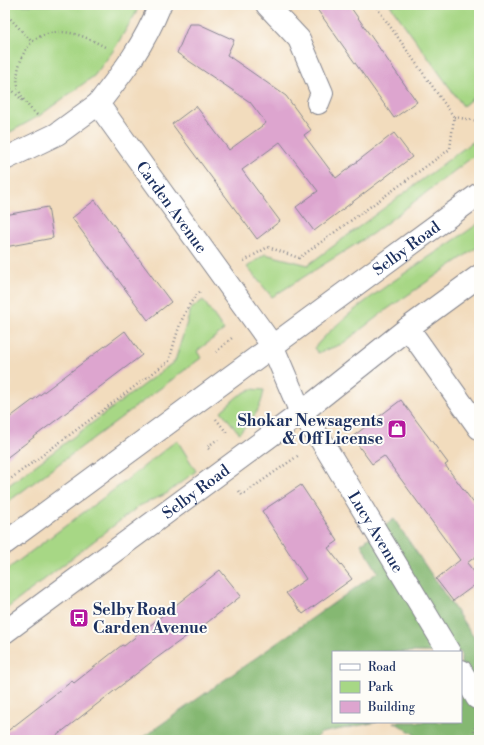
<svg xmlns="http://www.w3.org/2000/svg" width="484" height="745" viewBox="0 0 484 745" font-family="'Libre Bodoni',serif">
	<rect width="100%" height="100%" fill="#fdfcf7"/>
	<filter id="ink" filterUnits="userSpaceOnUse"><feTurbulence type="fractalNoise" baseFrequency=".025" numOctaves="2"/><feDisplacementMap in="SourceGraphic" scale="8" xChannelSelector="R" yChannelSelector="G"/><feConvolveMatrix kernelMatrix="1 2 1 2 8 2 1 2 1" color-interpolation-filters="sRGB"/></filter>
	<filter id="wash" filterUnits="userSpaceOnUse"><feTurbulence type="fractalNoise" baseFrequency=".012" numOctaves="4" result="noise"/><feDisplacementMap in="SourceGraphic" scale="16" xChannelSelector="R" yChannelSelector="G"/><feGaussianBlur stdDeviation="0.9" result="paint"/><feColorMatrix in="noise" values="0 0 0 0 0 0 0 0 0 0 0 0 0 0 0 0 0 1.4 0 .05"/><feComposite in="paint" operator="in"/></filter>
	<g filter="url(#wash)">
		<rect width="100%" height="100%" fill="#f2dcbd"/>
		<g fill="#a7d785" stroke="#618372">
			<path d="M5 5H138L136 13 113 51 94 76 39 116 5 135Z"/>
			<path d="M390 5H479V93L463 106Z"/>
			<path d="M479 137V152L372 234 272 297 247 267 265 254 308 265Z"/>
			<path d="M479 223V246L386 310 342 344 318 353 314 348C356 300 426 261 479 223Z"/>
			<path d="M203 300 224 330 197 351 201 358 5 504V488L175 361 191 309Z"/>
			<path d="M251 389 264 390C261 409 253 420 239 433L221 411 238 396Z"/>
			<path d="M177 440 196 471 166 494 139 506 5 610V571L123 483Z"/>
		</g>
		<path fill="#85b872" stroke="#507468" d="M394 519 479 645V740H418L414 734 394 722H461V652H333V722H377L321 733 314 740H139L378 572 361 544Z"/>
		<g id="blocks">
			<g fill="#dda5cf">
				<path d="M314 5H349L417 102 394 118Z"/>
				<path d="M189 24H199L234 40 227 55 286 96 311 130 304 135 336 178 394 133 412 157 314 231 296 207 318 191 280 142 242 170 280 221 257 239 172 124 196 106 229 150 266 123 250 102 177 53Z"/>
				<path d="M95 200 171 302 148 320 72 218Z"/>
				<path d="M48 207 53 238 5 247V215Z"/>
				<path d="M125 331 142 355 5 459V421Z"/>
				<path d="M401 400 448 463 445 465 479 510V554L467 563 479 578V582L453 601 436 579 460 560 384 456 372 464 352 437Z"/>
				<path d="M301 485 338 541 328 548 352 579 303 614 286 593 306 579 262 511Z"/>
				<path d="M220 570 241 596 204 625 203 624 154 660 51 740H5V733L72 681 74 683 122 645 124 646Z"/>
			</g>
		</g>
	</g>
	<g filter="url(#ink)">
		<use href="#blocks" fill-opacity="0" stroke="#86868e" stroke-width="1"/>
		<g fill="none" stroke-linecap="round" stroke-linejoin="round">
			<g stroke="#86868e" stroke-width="24">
				<g id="minor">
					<path id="s1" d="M160 5C144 45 124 71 98 104L272 345 301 413 321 440 449 652"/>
					<path d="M267 5 299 39 322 93 318 103"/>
					<path d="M5 159 57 134 98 104"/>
					<path d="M408 328 479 428"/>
					<path d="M461 671 477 698"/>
				</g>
			</g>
			<g stroke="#86868e" stroke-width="24">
				<g id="major">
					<path id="s2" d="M5 543 479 194"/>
					<path id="s3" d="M5 632 301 413 408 328 479 276"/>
				</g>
			</g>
			<g stroke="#86868e" stroke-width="2.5" stroke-dasharray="1 3" stroke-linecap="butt">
				<path d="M5 13 32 42"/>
				<path d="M5 83 24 102"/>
				<path d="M37 115C29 107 23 101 19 90 14 76 21 52 32 42 39 35 51 32 60 32 77 32 92 40 107 48"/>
				<path d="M454 117 479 121"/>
				<path d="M244 261 268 247 299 258 450 149 454 117 375 5"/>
				<path d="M216 352 233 337"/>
				<path d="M216 419 227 433"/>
				<path d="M209 449 207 447 218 439"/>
				<path d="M5 483 169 361C176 338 182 307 201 291"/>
				<path d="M239 491 242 495 299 455"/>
				<path d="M473 740 475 724"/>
			</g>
			<use href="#minor" stroke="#fff" stroke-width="22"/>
			<use href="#major" stroke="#fff" stroke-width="22"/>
		</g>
	</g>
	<defs>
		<g id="shop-square" transform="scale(1)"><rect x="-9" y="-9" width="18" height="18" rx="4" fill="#b5179e" stroke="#fdfcf7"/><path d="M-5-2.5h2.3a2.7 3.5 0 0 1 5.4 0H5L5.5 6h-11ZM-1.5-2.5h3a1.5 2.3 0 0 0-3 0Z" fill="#fff"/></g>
		<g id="bus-square" transform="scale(1)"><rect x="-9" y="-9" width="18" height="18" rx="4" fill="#b5179e" stroke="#fdfcf7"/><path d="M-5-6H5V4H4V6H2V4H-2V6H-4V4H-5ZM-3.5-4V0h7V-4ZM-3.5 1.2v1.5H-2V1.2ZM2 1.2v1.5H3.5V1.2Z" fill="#fff"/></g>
	</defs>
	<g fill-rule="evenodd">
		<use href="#shop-square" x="397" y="429"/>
		<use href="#bus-square" x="79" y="618"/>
	</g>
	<g text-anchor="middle" stroke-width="4" stroke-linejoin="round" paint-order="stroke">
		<g font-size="16" fill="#1b2f5e" stroke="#fdfcf7">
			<text dy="6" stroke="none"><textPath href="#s1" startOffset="244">Carden Avenue</textPath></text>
			<text dy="6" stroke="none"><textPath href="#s2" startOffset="498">Selby Road</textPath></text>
			<text dy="6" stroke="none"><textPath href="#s3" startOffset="237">Selby Road</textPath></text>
			<text dy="6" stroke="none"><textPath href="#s1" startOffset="629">Lucy Avenue</textPath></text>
		</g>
		<g font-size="16" font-weight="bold" fill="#1b2f5e" stroke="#fdfcf7" text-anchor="end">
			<text x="383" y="426">Shokar Newsagents<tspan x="383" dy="18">&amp; Off License</tspan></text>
			<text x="93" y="615" text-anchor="start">Selby Road<tspan x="93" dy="18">Carden Avenue</tspan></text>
		</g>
	</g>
	<rect width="484" height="745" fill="none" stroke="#fdfcf7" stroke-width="20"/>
	<rect x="332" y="651" width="130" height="72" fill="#fdfcf7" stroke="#a3aaba"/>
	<rect x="340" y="664" width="20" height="6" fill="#ffffff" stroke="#a3aaba"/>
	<text x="368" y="671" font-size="12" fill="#1b2f5e">Road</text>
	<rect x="340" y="681" width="20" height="12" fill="#a7d785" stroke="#a3aaba"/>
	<text x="368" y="691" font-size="12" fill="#1b2f5e">Park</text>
	<rect x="340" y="701" width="20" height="12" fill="#dda5cf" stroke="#a3aaba"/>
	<text x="368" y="711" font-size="12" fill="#1b2f5e">Building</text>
</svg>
